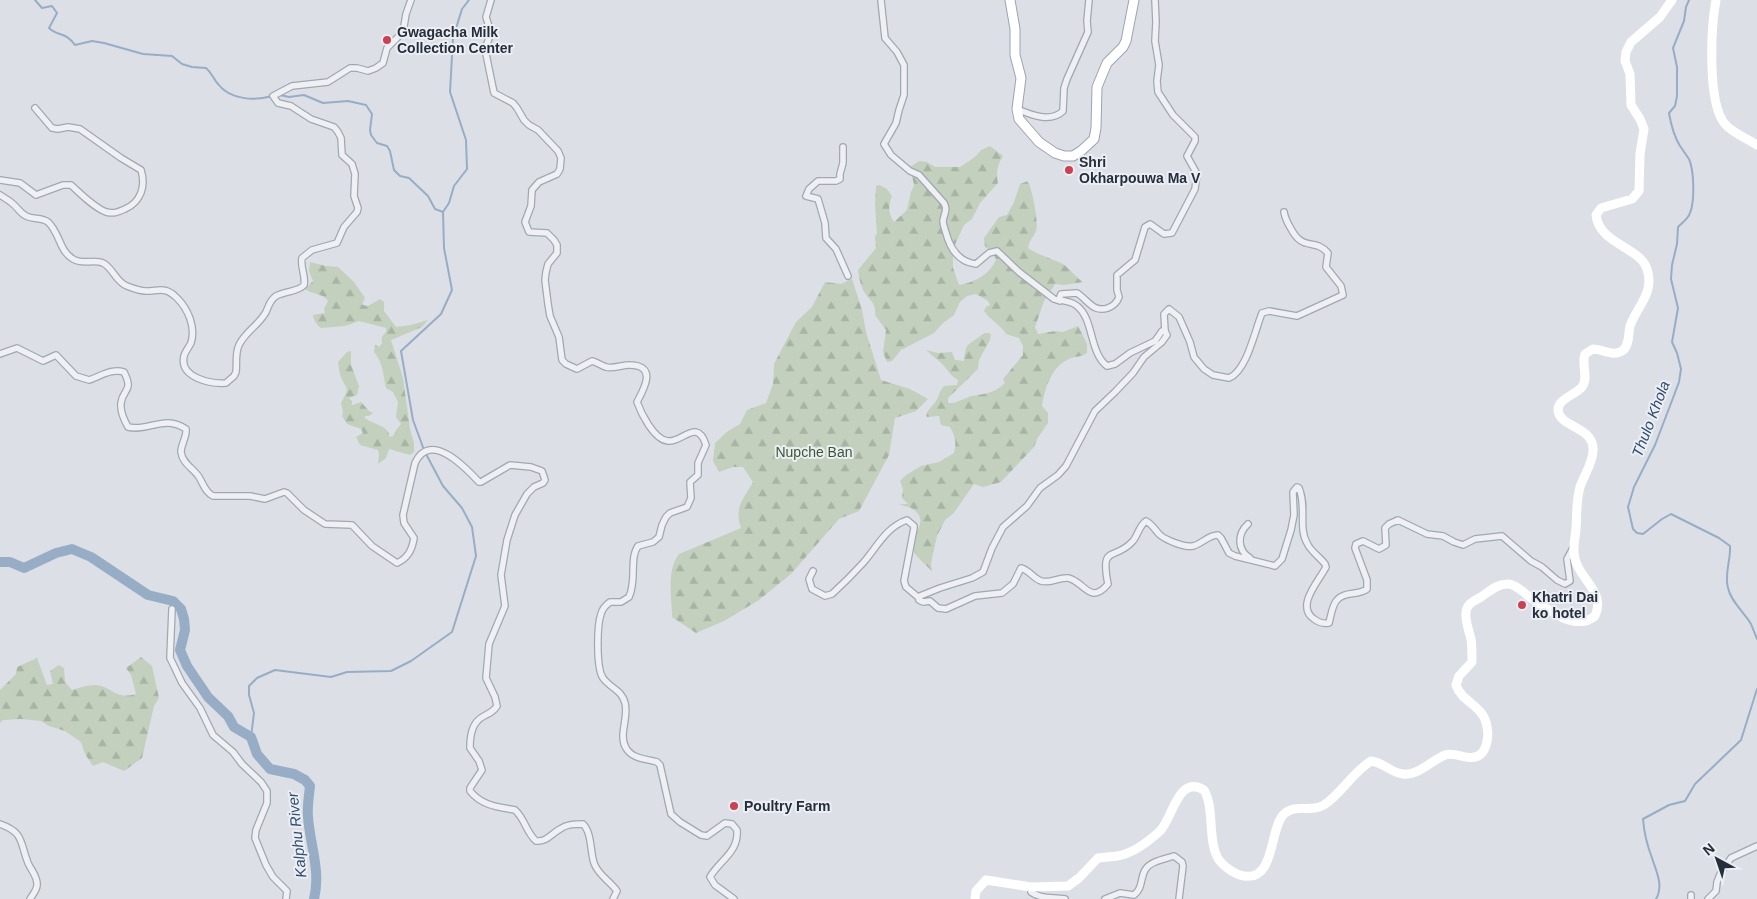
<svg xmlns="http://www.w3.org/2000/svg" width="1757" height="899" viewBox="0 0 1757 899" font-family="Arial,sans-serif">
	<defs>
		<pattern id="forest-firs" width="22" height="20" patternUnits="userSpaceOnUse" patternTransform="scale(1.25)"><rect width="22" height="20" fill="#c2d0bd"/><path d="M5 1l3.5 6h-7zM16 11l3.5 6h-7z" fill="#a7b3a3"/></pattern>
	</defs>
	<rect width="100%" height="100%" fill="#dce0e6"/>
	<g fill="url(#forest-firs)">
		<path d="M990 146 1003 156C997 166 996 172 998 183L980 203 972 219 964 225 953 249V268L959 285C975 282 989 275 996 260L993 252 985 247 984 238 999 217 1007 215 1014 202 1020 184 1028 181C1032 190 1039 221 1036 231 1034 237 1030 238 1028 248 1038 255 1050 258 1061 263 1069 267 1075 277 1083 282L1064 285 1055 284 1044 301 1035 327 1038 334 1055 331 1063 332 1078 326 1087 344V353C1079 358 1075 356 1069 359 1051 367 1045 388 1042 406L1048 413V423L1037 439 1034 447 1001 482 983 487 974 484 953 514 945 520 937 536 931 563 932 571C927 566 916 557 913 550 908 536 931 523 914 510 911 507 904 506 899 504H908L902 498 903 489 900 481 906 475 921 466 939 462 954 453C957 442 955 436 950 427L941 425 939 416 927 417 926 415C928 409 933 406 936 401 940 395 938 393 944 386L957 385 958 380C951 376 949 372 944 366 939 360 931 355 926 350L938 353 952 352 955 360 964 361C966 344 966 346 979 337 984 333 985 332 991 334L990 340 979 360 978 369 948 398V403C957 404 963 398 972 396 984 394 995 393 1005 383L1003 379 1023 355V346L1019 338 1006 334C1001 325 990 320 984 311L986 307 990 305 988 301 976 294 967 296 960 302 954 315 943 323 934 333 901 350 892 361 887 362 883 352 886 330 875 315C877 303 868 299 863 290 860 284 859 276 858 270L876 248 875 237 877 233 875 205 876 186 879 185 887 189 892 196C888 206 888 213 894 222L907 210 911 192 914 185 910 167 919 161 927 162 935 167H960L975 157 981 150Z"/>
		<path d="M310 262 326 266 338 267 354 282 365 298 362 304 363 305 368 306 380 299 384 302V311L396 327 411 325 428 320 422 327 391 340 403 378 410 429 414 443V452L410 455 389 449 386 458 378 464 379 454 378 450 360 445 356 437 363 433 361 429 347 424 342 416 343 412 341 403C352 384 345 391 340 374 339 371 339 366 338 362L347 352 351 351V365L359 386 357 395 349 398 352 401V405L361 402 369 411 373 413 369 416H365V418C374 425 388 425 390 437L394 435 396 430 401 424 396 417 398 402 393 392 386 388C383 375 383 362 374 352L375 345 380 347 382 343C381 338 382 336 386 332V328L359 321 345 326 321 328C317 325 314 321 313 315L325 313 324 309 328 301C323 293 313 295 305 289L313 281 309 271Z"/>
		<path d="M852 279 862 310 866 332 881 380 910 389 928 399 916 411 895 418 889 455 859 511 839 519 791 574 759 600 724 621 696 633 672 617C672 597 666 571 679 554L741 528C734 507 743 500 753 482L743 467H733L719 472 713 461 715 443 728 431 740 424 747 410 766 403 773 384 774 364 796 322 812 307 825 282 841 284Z"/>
		<path d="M141 657 152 666 159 698 154 706 142 758 124 771 103 762 93 766 85 754 81 742 65 731 49 726 41 721 21 719 3 720 0 723V690L16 674 17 667 37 658 47 685 53 684 50 671 59 665 64 668 65 682 72 690C79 688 87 685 95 685 113 686 113 700 136 694L131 675 126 668Z"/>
	</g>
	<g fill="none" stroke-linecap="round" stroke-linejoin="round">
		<g stroke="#97adc6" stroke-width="2">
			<path d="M35 0 42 8 52 6 57 13 49 28C58 37 65 31 75 45L92 41 104 43 143 54 172 56 182 64 192 67 206 68C212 73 213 78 218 84 230 100 255 101 272 96"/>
			<path d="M1689 0 1686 7 1684 21 1673 48 1677 67V96L1675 106 1669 113C1671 125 1674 136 1680 146 1683 150 1686 155 1689 159 1694 170 1695 201 1690 213 1688 219 1682 223 1678 227L1677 244 1672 265 1671 279 1678 308 1672 342 1677 353 1681 369 1679 382 1673 398 1655 445 1634 487 1628 507 1633 529 1637 533 1643 534 1662 519 1671 514 1719 538 1730 546C1731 560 1724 574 1728 588 1731 602 1744 612 1751 624 1753 629 1755 634 1757 639"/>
			<path d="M280 95 289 97 304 95 323 103 348 101 366 105 372 114 370 130 371 135 377 143 387 146 390 151 394 170 400 176 409 178 428 196 435 209 443 212"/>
			<path d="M424 450 413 420 401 351 441 314 452 290 444 248 443 212 449 203 454 186 467 169 466 140 450 92 453 38 462 9 469 0"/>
			<path d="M251 737 254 713 249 695V686L257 678 275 670 331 677 347 672 391 671 411 661 452 632 476 556 472 527 462 508 443 486 426 454"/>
			<path d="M1656 899C1664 885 1656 871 1652 858 1647 845 1644 832 1643 819L1669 805 1685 801 1695 784 1741 740 1757 689"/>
		</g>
		<path stroke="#97adc6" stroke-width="10" d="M0 562H10L24 568 56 553 72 549 91 557 148 595 173 601 181 609 184 619 185 630 180 650 187 666 208 697 228 716 234 727 251 737 257 754 270 769 294 774 305 780 310 786C309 796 307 807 308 817 310 845 321 871 314 899"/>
		<g stroke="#a2a7b0" stroke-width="8">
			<g id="street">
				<path d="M491 0 486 17 491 33 485 49 494 93 513 103 517 108 524 120 529 125 538 130 558 151 561 158 560 169 557 174 539 182 532 190 531 206 525 222 529 232 547 233 554 240 557 245V253L548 264 546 272 545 280 548 304 550 316 559 337 562 360 566 364 577 369 592 361C597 362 602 366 606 367 613 369 622 365 629 365 658 365 644 389 637 402 641 413 654 440 668 441 682 443 697 417 706 445L698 463V475L690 482 691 498 687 507 670 513 666 517 662 525 659 537 653 542 638 546C629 559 637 580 629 597L621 602H610C606 605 602 609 601 614 597 625 596 668 603 678 610 688 622 690 625 703 629 718 618 735 626 748 632 759 647 759 657 762L660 765 671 814 680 822 701 835 707 836 725 823 732 824 737 830C739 852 719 861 710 877L715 885 734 899"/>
				<path d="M881 0 885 38 897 52 904 65V95L899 110 896 123 884 144 891 155 910 171 919 175 944 203C948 210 944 214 943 221 943 225 945 229 946 233 950 248 958 262 976 264L989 253 997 251 1019 272 1054 299 1060 301"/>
				<path d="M1155 0 1156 22 1155 41 1159 65 1157 81 1158 92 1173 115 1195 137V141L1187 156 1197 174 1195 189 1172 233 1164 234 1150 224 1145 227 1135 260 1117 275V290L1119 297C1117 303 1113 306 1108 308 1093 313 1088 300 1077 293L1061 294 1059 299C1064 302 1072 301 1077 306 1094 319 1089 352 1107 366L1115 364 1130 353 1155 341 1162 331H1165L1167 335 1162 342 1144 357 1133 373 1115 392 1095 411 1066 466 1058 475 1040 488 1027 506 1003 527 992 548 983 572 972 578 940 588 920 596 919 600 923 602 930 601 938 608 946 609 975 596 1002 593 1013 584 1021 568C1029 570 1033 578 1041 581 1051 584 1058 577 1068 578 1084 581 1090 606 1108 584 1100 543 1114 562 1133 541 1138 535 1139 526 1146 521 1152 524 1155 530 1160 535 1166 540 1185 548 1193 546 1202 544 1208 535 1218 535L1221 538 1229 553 1235 556 1275 566 1282 559 1291 530 1294 515 1293 492 1297 487 1299 488C1307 506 1298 528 1307 543 1311 552 1319 556 1325 564L1326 567C1319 581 1295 606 1314 619 1319 623 1323 624 1329 623 1331 616 1332 605 1337 600 1344 591 1358 596 1367 589V580L1355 548 1356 544 1363 541 1379 549 1386 545 1385 528 1389 524 1398 520 1427 534 1443 536 1454 542 1463 545 1475 539 1502 536 1531 561 1542 567 1557 580 1565 584 1570 581 1567 559 1573 548"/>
				<path d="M1017 109C1031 115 1051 123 1063 111L1064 88 1067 79 1088 32 1087 21 1089 0"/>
				<path d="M843 147V163L840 174V179L836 181H818L809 189 806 196 818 199 825 223 826 238 836 249 848 276"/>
				<path d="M0 180 20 183 36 195 63 185H71C81 194 93 207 106 212 114 214 118 212 125 209 141 202 146 186 141 170L121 158 80 129 68 127 58 129 52 128 35 108"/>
				<path d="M0 195C4 198 9 200 13 204 18 208 20 213 26 216 34 220 41 217 48 222 60 233 59 251 73 259 82 265 94 259 103 263 113 268 116 282 127 286 132 288 140 291 146 291 159 291 165 286 177 298 188 309 196 327 191 343 189 347 185 352 184 356 179 378 211 384 226 383L234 376 236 372C237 364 235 353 239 345 245 332 259 325 266 312 269 306 269 301 276 296 285 291 298 292 304 285 306 276 300 267 302 258L312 250 337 243 344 227 357 212 358 208 354 196 355 174 352 164 342 155 341 138 338 132 334 127 311 119 291 106 278 103 273 96 292 86 328 82 350 68H357L368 71 376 68 383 63 387 48 403 32 406 14 411 0"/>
				<path d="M1165 331 1164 314 1169 309 1179 317 1190 342 1194 357 1204 369 1213 375 1229 378C1247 371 1255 330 1262 313L1269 311 1297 316 1343 295 1341 286 1326 267 1328 253C1314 237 1303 253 1290 227 1287 222 1285 218 1284 212"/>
				<path d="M0 354 17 348 43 361 56 355 76 376 89 380C101 376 112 368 124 372 134 392 123 388 121 403 120 411 124 420 128 427 149 432 164 414 186 429 187 437 181 444 181 452 182 463 194 469 199 477 204 485 205 492 213 496H250L265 499 284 492 287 493 304 510 325 524 352 525 372 546 397 563C408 558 412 550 414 538L404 523 403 515 415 463C430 430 465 467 479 482H481L510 465 531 467 542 471 545 480 543 483 534 487 527 494 515 515 507 540 501 575 505 606 489 644 486 678 495 697 497 706C494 711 490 713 484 716 472 722 470 735 470 748L479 761 482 770 470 788V791C482 806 498 807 515 810 525 819 526 832 536 841 547 842 551 834 560 829 567 824 575 824 583 824 592 833 590 851 594 863 598 875 609 880 617 891L613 899"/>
				<path d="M1248 524C1237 534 1237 550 1250 558"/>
				<path d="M813 571 809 579 812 589 825 596 832 594C843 584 853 574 863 563 877 547 886 527 907 520L914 526V528L904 581 906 587 919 598"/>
				<path d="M172 609 170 658 173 664 182 683 200 708 213 735 233 752 242 764 261 782 267 791V803L256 830 255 838 266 865 273 877 287 891 286 899"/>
				<path d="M0 824C24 832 20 843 28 863 31 870 38 877 37 885 37 890 33 894 30 899"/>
				<path d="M1031 887V892C1040 899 1053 897 1065 899"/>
				<path d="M1105 899 1120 893 1134 895C1143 888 1140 879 1145 870 1150 861 1165 859 1174 856L1182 862 1183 866 1179 899"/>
				<path d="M1691 899V895"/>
				<path d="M1708 899 1716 891 1717 882 1721 872 1731 858 1757 846"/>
			</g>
		</g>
		<g stroke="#9ca4b1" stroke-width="11">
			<path id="primary" d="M1010 0 1015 29V55L1021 78 1017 109 1019 119 1039 142 1055 153 1064 156H1073L1081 151 1094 139 1096 128 1097 87 1107 63 1123 47 1126 41 1134 0"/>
		</g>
		<use href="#street" stroke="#eef0f4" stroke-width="5.5"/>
		<g stroke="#fff" stroke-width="9">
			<path d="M1716 0C1711 27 1707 103 1725 124 1732 133 1747 138 1757 145"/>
			<path d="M975 899 976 891 986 880 1031 887 1068 886 1079 878 1098 858C1105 857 1111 857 1117 856 1132 854 1149 841 1160 831 1173 818 1178 774 1204 790 1215 808 1207 842 1219 860 1224 867 1236 875 1244 876 1276 881 1269 828 1284 814 1296 803 1311 813 1324 805 1341 794 1352 773 1371 761 1383 762 1391 773 1403 774 1418 776 1432 760 1445 755 1457 751 1471 764 1482 753 1487 747 1489 735 1487 727 1484 705 1462 703 1456 685L1459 676 1472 662C1472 654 1472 647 1471 639 1469 631 1465 621 1466 613 1466 604 1474 601 1481 597 1489 592 1496 584 1508 584 1515 584 1522 591 1527 595 1544 607 1575 633 1595 616 1606 592 1580 580 1575 559 1572 548 1575 540 1576 529 1577 514 1576 501 1580 487 1584 475 1592 465 1593 451 1595 426 1559 428 1558 410 1558 399 1575 395 1582 387 1589 378 1581 365 1585 354L1593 349C1602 349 1613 357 1622 351 1630 346 1628 333 1630 326 1637 306 1655 293 1647 269 1640 247 1599 244 1596 215L1601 208 1632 199 1639 191 1640 154 1644 129 1640 119 1631 105 1630 74 1625 61 1626 52 1631 42 1660 17 1672 0"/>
		</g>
		<use href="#primary" stroke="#fff" stroke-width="9"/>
	</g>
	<g fill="#cb4154" stroke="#ebeff4" stroke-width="2">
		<circle cx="387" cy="40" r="5"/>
		<circle cx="1069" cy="170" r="5"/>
		<circle cx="1522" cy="605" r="5"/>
		<circle cx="734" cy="806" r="5"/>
	</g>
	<g text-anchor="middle" stroke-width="4" stroke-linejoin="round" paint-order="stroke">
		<g font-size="14" font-weight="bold" fill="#262e3c" stroke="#ebeff4" text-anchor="start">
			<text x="397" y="37">Gwagacha Milk<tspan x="397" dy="16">Collection Center</tspan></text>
			<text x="1079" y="167">Shri<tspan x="1079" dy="16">Okharpouwa Ma V</tspan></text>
			<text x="1532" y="602">Khatri Dai<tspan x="1532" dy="16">ko hotel</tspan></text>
			<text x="744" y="811">Poultry Farm</text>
		</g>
		<g font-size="14" fill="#3a5734" stroke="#ebeff4">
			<text x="814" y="457">Nupche Ban</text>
		</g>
		<g font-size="15" font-style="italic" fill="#314c6f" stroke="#ebeff4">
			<text transform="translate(1651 419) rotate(-69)" y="5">Thulo Khola</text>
			<text transform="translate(297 835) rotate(-96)" y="5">Kalphu River</text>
		</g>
	</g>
	<g transform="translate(1717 859) rotate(320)" stroke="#ebeff4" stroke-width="4" paint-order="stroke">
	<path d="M0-4L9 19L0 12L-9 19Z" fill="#262e3c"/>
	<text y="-8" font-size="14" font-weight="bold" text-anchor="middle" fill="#262e3c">N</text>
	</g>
</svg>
